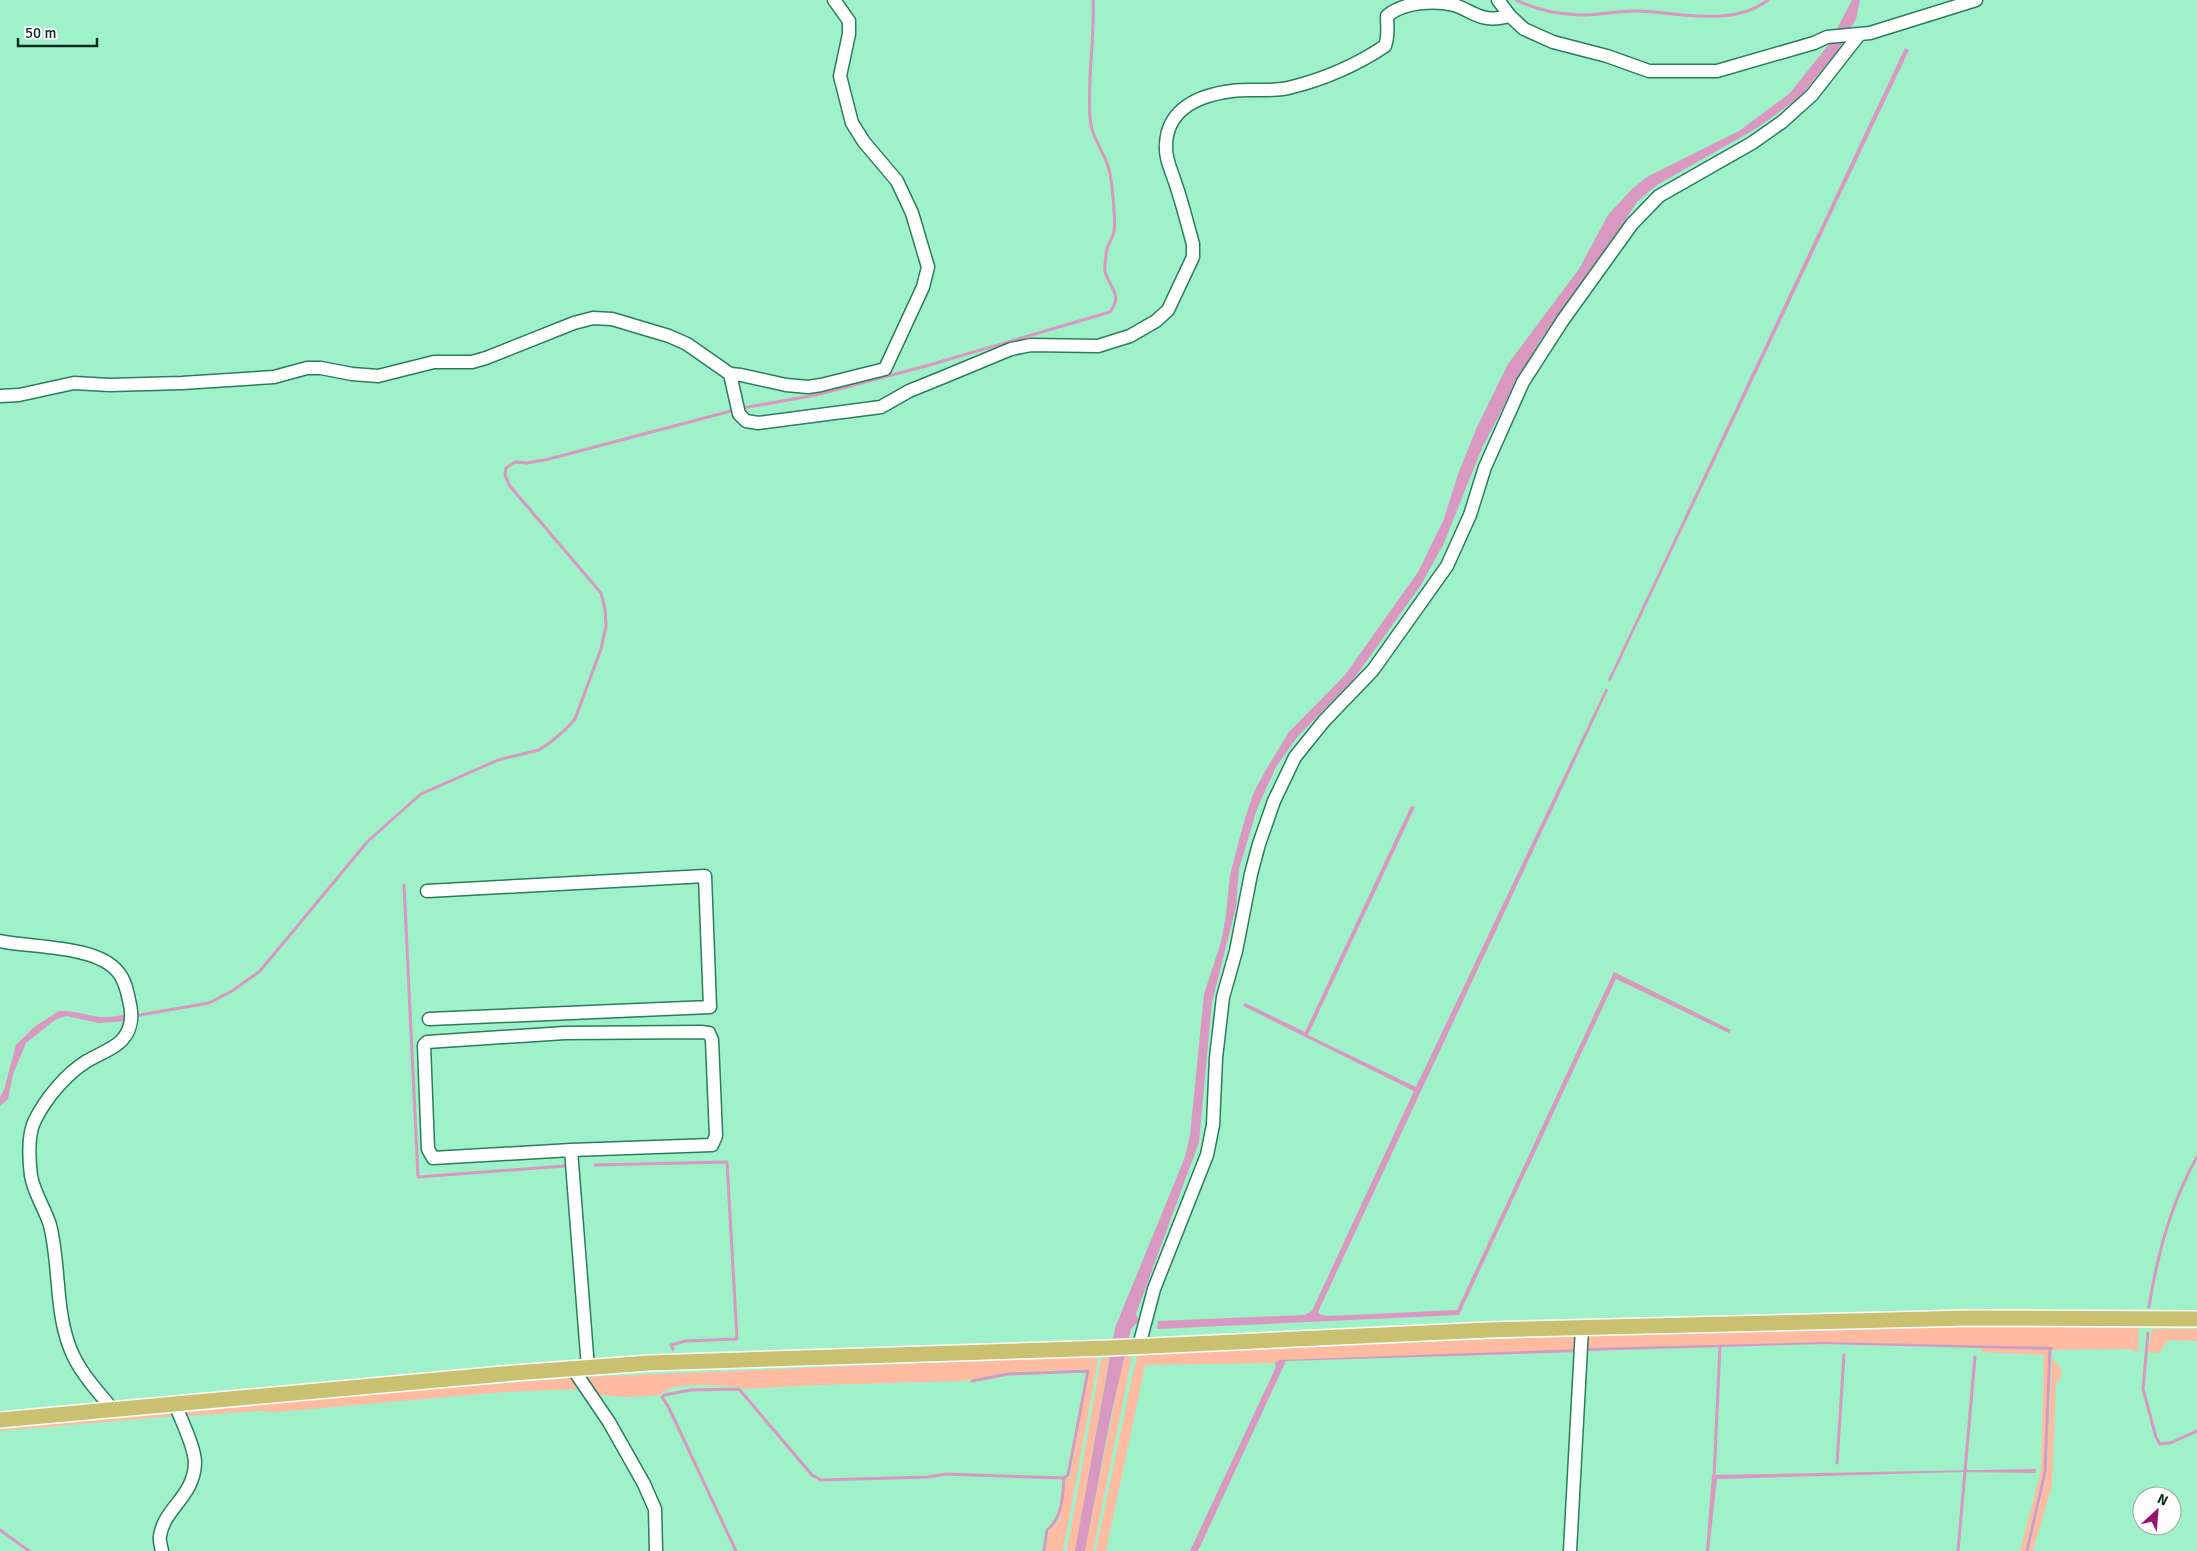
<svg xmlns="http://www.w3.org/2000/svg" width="2197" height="1551" viewBox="0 0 2197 1551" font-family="Signika,sans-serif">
	<rect width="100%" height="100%" fill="#9ff1c9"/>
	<g fill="#febba1">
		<path d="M1976 1326 2139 1328 2138 1352 2129 1349 2052 1350 2053 1347 1825 1342 1586 1348 1587 1336Z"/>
		<path d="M2152 1329H2197V1341L2168 1340 2159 1353 2148 1352Z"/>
		<path d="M1576 1336 1579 1349 1279 1360 1275 1363 1145 1365 1106 1551H1096L1133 1373 1138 1354Z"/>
		<path d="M1981 1348 2049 1350 2044 1470 2025 1551H2020L2041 1471 2044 1355 1982 1352Z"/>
		<path d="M1095 1356 1098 1360 1063 1551H1046L1049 1532 1060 1519 1066 1480 1070 1477 1089 1369 1008 1372 964 1381 816 1385 745 1389 740 1387C721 1386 672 1380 660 1395L628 1397 596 1395 585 1377Z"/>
		<path d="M1132 1356 1093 1551H1085L1123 1361 1124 1357Z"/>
		<path d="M1104 1357 1109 1358 1075 1551H1067L1101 1360Z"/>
		<path d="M2052 1358 2062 1370 2060 1379 2056 1383 2052 1485 2033 1551H2029L2047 1472Z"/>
		<path d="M571 1378 582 1389 504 1392 277 1412 259 1411 184 1416V1409Z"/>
		<path d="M166 1411 175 1416 0 1431V1424Z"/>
	</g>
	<g fill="#d998c0">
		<path d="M1852 0H1860L1856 19 1839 49 1800 97 1757 128 1657 185 1637 202 1601 258 1541 339 1522 371 1482 448 1444 543 1421 585 1353 680 1298 736 1276 767 1257 809 1239 869 1236 907 1212 1002 1199 1142 1136 1314 1139 1321 1131 1329 1111 1415 1085 1551H1075L1115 1328 1185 1157 1190 1135 1204 994 1221 942 1226 915 1230 875 1245 818 1254 792 1267 768 1289 732 1345 675 1418 572 1444 519 1458 474 1477 427 1508 364 1579 269 1608 215 1632 189 1647 177 1739 131 1790 93 1829 44Z"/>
		<path d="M1905 48 1909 50 1610 682 1608 680Z"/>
		<path d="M1606 688 1608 690 1318 1312 1321 1315 1328 1316 1457 1310 1614 972 1731 1030 1729 1033 1616 979 1459 1315 1157 1329 1158 1321 1304 1315 1312 1311 1414 1091 1243 1006 1245 1003 1305 1032 1411 806 1415 807 1308 1035 1416 1087Z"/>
		<path d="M59 1011C85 1010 96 1023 125 1014L127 1021 99 1023 66 1016 55 1020 26 1043 13 1074 8 1099 0 1106V1097L4 1090 16 1045 34 1027Z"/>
		<path d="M1825 1342 2053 1347 2052 1350H2049L1824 1344 1586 1351V1348Z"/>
		<path d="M1579 1349V1352L1286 1361 1198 1551H1190L1276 1367 1275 1363 1279 1360Z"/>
		<path d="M2036 1469V1473L1963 1472 1717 1479 1709 1551H1706L1712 1475Z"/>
	</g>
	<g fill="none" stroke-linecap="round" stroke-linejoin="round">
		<g stroke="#d998c0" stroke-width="3">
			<path d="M1516 0C1534 9 1558 14 1579 15 1598 16 1618 10 1637 11 1680 12 1731 28 1768 0"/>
			<path d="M743 408 816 395 926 366 1110 312C1124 294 1108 286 1105 271 1104 266 1106 260 1106 255 1106 245 1113 240 1114 231 1116 223 1112 184 1110 174 1107 154 1091 139 1090 118 1087 79 1095 39 1093 0"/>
			<path d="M404 885 418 1177 565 1166"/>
			<path d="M134 1016 209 1003 232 991 260 971 368 841 421 794 498 760 539 750 552 741 566 729 575 719 601 649 606 626 605 609 601 593 509 485 505 475 506 468 515 462 527 463 549 459 731 411"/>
			<path d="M595 1165 727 1162 737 1339 685 1341 671 1345 673 1349"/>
			<path d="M2149 1307C2157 1255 2171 1203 2197 1157"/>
			<path d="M2148 1333 2143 1389 2156 1437 2160 1444 2170 1443 2197 1431"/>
			<path d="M972 1381 1008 1374 1088 1371 1068 1475 1064 1478C1063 1496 1062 1519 1047 1530L1044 1551"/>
			<path d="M1837 1463 1844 1355"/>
			<path d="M1714 1478 1720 1346"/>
			<path d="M0 1530 29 1551"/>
			<path d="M736 1551 669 1408 662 1397 664 1395 691 1390 739 1389 812 1475 821 1480 928 1477 945 1474 1064 1478"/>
			<path d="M1958 1551 1975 1357"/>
			<path d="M2027 1551 2045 1472 2050 1349H2049"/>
		</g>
		<g stroke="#297e5b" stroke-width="15">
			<g id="minor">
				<path d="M1498 0 1510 16 1524 29 1553 42 1607 56 1649 71H1717L1814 43 1827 37 1870 33 1976 0"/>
				<path d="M730 374 739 414 746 421 758 423 881 407 909 391 946 376 1011 349 1031 345 1098 346 1130 336 1156 321 1168 310 1193 257V244C1187 223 1182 202 1175 182 1171 169 1165 159 1166 145 1167 108 1200 95 1232 91 1252 88 1272 93 1292 87 1324 79 1358 64 1385 46 1389 35 1387 27 1387 16 1403 2 1435 0 1454 5 1465 8 1476 17 1487 18 1495 20 1503 17 1510 16"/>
				<path d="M0 396 19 395 74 383 110 385 182 383 274 377 307 368H321L352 374 378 376 434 362H472L486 358 574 323 593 318 612 319 669 336 687 344 730 374 741 375 786 385 808 387 821 385 885 369 923 287 928 267 912 213 897 181 864 142 852 123 840 76 849 34V21L834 0"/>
				<path d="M427 891 705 876 710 1007 429 1019"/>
				<path d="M0 941C32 948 97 945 118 972 125 980 127 991 129 1000 133 1015 132 1031 120 1042 111 1050 97 1055 87 1061 66 1074 46 1098 35 1120 27 1135 29 1159 31 1176 34 1193 45 1209 50 1225 60 1265 55 1310 70 1348 79 1372 97 1390 113 1410"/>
				<path d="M571 1150 712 1145 716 1136 712 1040 709 1033 701 1032 565 1033 427 1042 424 1045 428 1149 433 1158 571 1150 588 1368"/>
				<path d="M1139 1346 1154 1289 1207 1155 1213 1125 1216 1058 1223 997 1236 951 1251 874 1259 844 1274 801 1295 757 1324 721 1373 670 1447 566 1470 515 1485 467 1523 382 1563 320 1632 224 1659 196 1752 143 1782 122 1812 95 1859 35"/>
				<path d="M573 1369 609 1422 644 1484 655 1509 656 1551"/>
				<path d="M162 1551C161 1546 159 1540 160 1536 164 1508 194 1497 195 1463 195 1447 181 1420 175 1404"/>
				<path d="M1570 1551 1582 1328"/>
			</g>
		</g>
		<g stroke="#fff" stroke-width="18">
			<path id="major" d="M0 1420 514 1373 649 1363 1108 1348 1488 1330 1970 1318 2197 1319"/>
		</g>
		<use href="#minor" stroke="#fff" stroke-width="12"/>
		<use href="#major" stroke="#cac170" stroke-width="15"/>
	</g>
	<g transform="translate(2157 1511) rotate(26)"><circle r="24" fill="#fdfdfd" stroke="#9ba9a4"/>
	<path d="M0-4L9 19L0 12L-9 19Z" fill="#931671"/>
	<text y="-8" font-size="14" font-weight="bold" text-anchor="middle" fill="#092c1e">N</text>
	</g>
	<path d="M18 38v8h79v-8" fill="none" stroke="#092c1e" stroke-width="2.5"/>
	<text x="25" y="38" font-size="15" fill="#092c1e" stroke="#fdfdfd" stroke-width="4" paint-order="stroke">50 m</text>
</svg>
